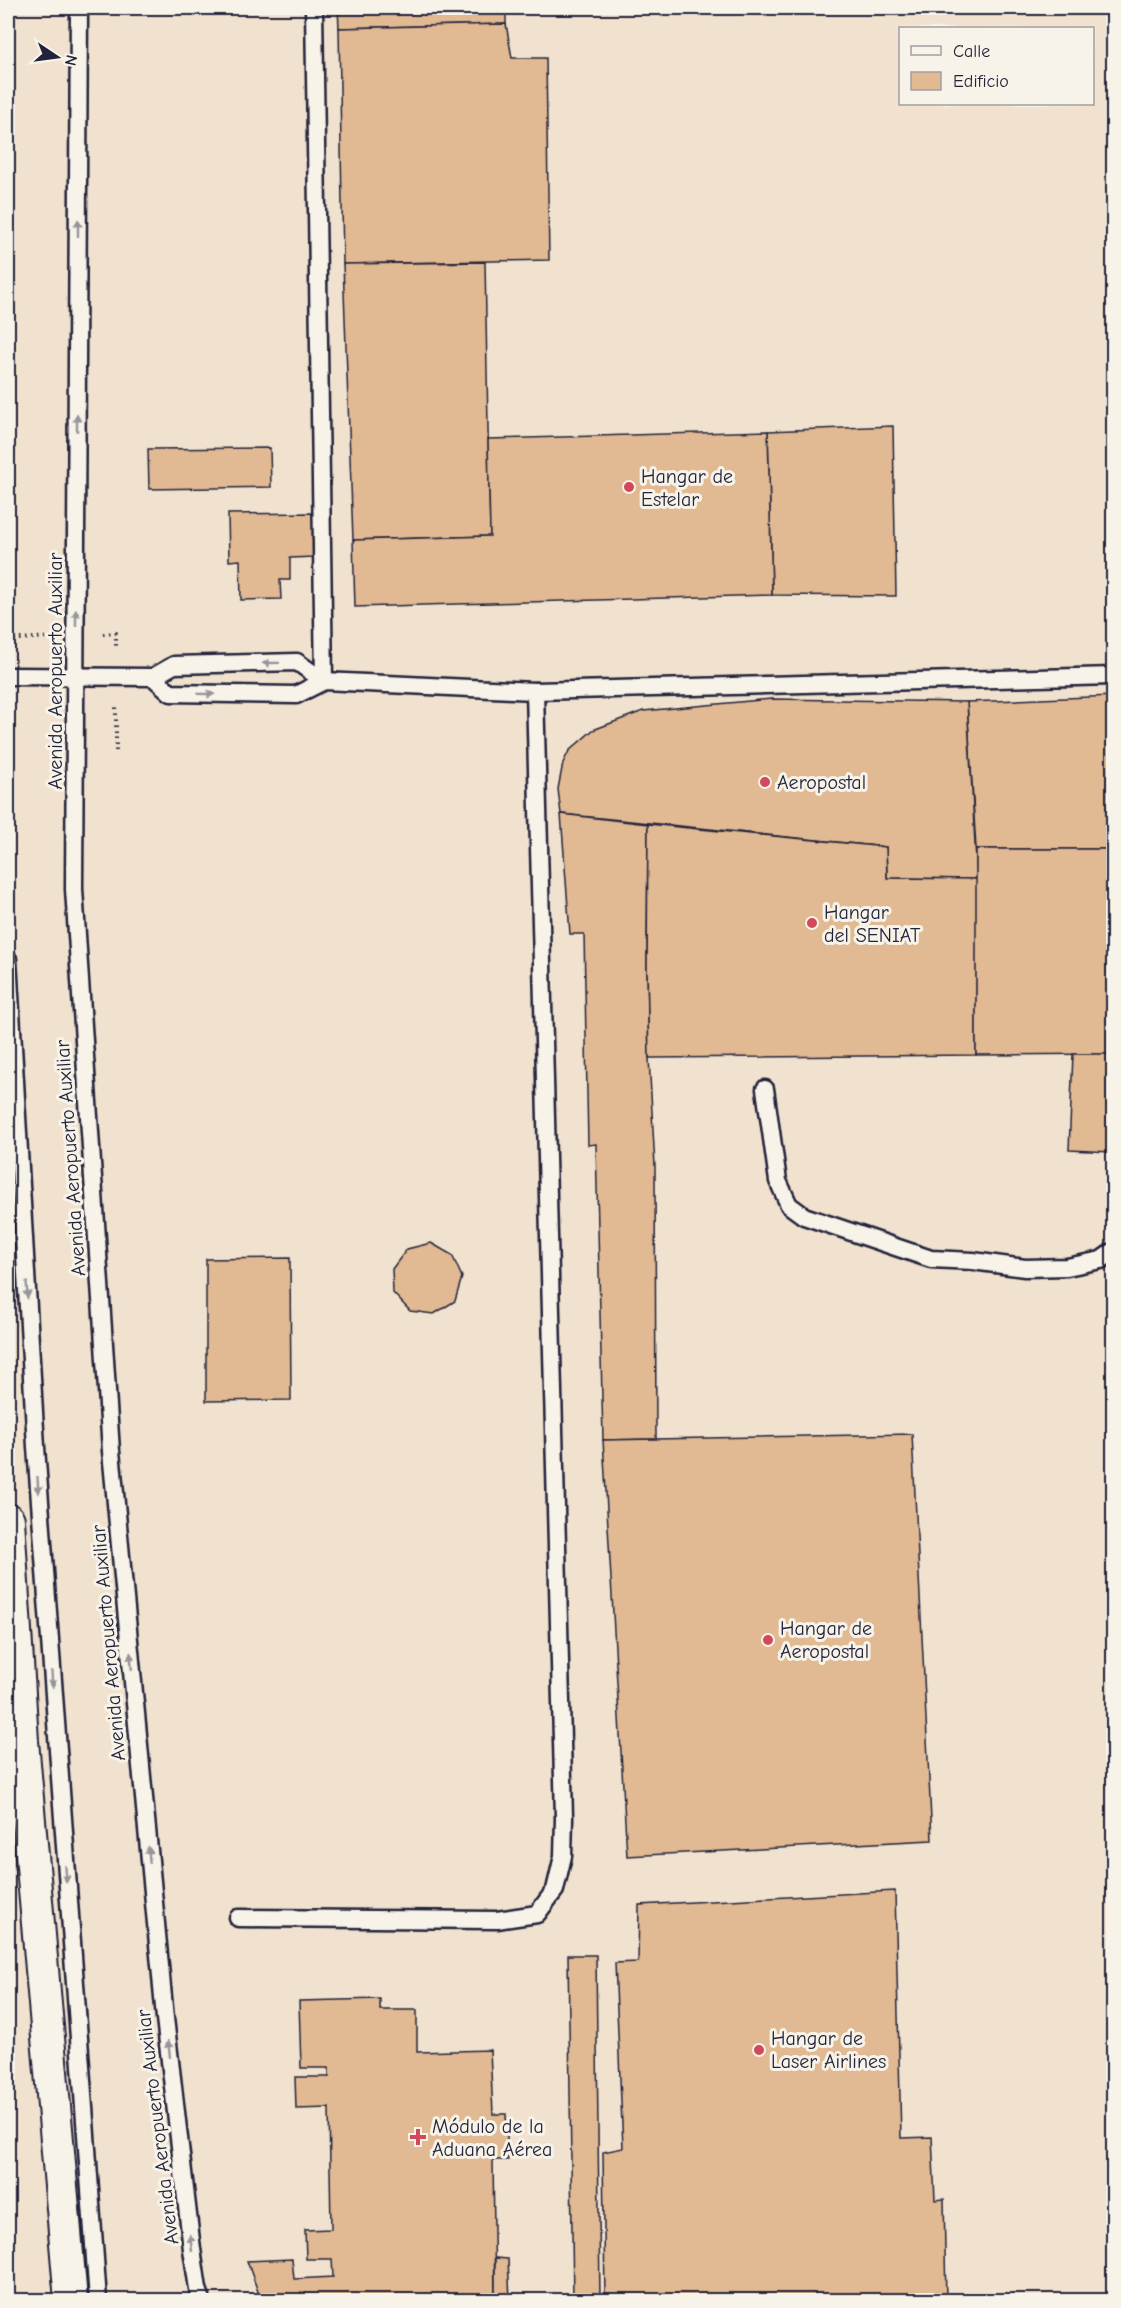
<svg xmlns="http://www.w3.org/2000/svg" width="1121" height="2308" viewBox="0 0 1121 2308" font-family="'Comic Neue',sans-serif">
	<rect width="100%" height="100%" fill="#f7f3e8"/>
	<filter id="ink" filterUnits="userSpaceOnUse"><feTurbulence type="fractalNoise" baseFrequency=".0167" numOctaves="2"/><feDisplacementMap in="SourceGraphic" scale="12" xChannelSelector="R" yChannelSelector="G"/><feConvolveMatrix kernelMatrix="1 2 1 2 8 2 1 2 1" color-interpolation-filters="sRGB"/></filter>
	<g filter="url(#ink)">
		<path fill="#f0e2ce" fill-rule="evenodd" d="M8 8H1113V2300H8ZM900 28H1092V104H900Z"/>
		<g fill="#e1b992" stroke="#22223b" stroke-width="1.5">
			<path d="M338 8H506V24L339 28Z"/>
			<path d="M506 24 512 58H546L549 260 343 264 339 28Z"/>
			<path d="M485 262 490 536 353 540 343 264Z"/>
			<path d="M893 426 896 596 772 595 768 431Z"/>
			<path d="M768 431 772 595 355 607 353 540 490 536 488 439Z"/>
			<path d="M270 448 271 487 149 489 148 449Z"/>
			<path d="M314 513V557L290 558V580H280L281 599 241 600 240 560 229 561 228 514Z"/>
			<path d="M1114 696V849H976L967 702Z"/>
			<path d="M772 699 967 702 977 879 887 878 886 847 561 814 558 789 563 763 569 751 593 730 643 711Z"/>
			<path d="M561 814 648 824 647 967 649 1058 655 1166 656 1439 603 1440 596 1144 588 1145 584 934H570Z"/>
			<path d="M648 824 886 847 887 878 977 879 976 1055 649 1058 647 967Z"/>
			<path d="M976 849H1114V1054L976 1055Z"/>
			<path d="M1073 1054H1114L1112 1152 1069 1150Z"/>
			<path d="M431 1243 452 1255 462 1277 455 1301 434 1314 410 1311 393 1293 392 1269 407 1249Z"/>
			<path d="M290 1258 291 1400 206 1401V1259Z"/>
			<path d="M912 1434 932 1840 627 1856 603 1440Z"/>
			<path d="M895 1891 901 2138 932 2137 935 2200 944 2199 946 2300H605L603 2152 623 2148 615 1963 638 1962 639 1905Z"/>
			<path d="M568 1955H596L600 2300H573Z"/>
			<path d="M380 1999V2010H417V2052L490 2050 493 2114H506L508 2160H493L495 2300H261L247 2261 292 2259 294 2279 333 2277 332 2259H306L305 2230 331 2229 329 2108 296 2109 295 2077H329V2068H301L299 2001Z"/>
			<path d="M495 2258 508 2259 510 2300H495Z"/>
		</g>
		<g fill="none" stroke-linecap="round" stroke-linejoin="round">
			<g stroke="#22223b" stroke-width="21">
				<g id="lane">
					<path d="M79 8 74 889 111 1451 165 2018 192 2249 198 2289 202 2300"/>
					<path d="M314 8 324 681"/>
					<path d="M8 676 153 677 174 665 297 662 324 681"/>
					<path d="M153 677 171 693 296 695 324 681 535 691 564 1818 563 1856 555 1890 537 1914 497 1920 238 1918"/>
					<path d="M535 691 1114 676"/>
					<path d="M8 959 36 1447 98 2300"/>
					<path d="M765 1089 778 1181 789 1205 804 1216 931 1259 973 1261 1025 1268 1067 1267 1101 1260 1114 1251"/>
				</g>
			</g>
			<g stroke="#22223b" stroke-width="36">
				<path id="street" d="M8 1520 22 1741 71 2300"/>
			</g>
			<g stroke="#22223b" stroke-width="4" stroke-dasharray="1.5 4.5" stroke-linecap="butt">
				<path d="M103 634 116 633V649"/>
				<path d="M8 640 48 637"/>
				<path d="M116 751V704"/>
			</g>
			<use href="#lane" stroke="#f7f3e8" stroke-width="16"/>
			<use href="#street" stroke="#f7f3e8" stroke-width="32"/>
		</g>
		<defs><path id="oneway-solid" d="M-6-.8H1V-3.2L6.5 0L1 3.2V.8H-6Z" transform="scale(1.5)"/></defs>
		<g fill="#97959a">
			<use href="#oneway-solid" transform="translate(78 228) rotate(-90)"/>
			<use href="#oneway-solid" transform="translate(77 423) rotate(-90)"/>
			<use href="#oneway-solid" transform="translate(76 618) rotate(-90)"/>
			<use href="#oneway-solid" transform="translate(271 663) rotate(179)"/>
			<use href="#oneway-solid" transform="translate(206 694) rotate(1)"/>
			<use href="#oneway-solid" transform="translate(27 1290) rotate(87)"/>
			<use href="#oneway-solid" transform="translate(38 1485) rotate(86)"/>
			<use href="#oneway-solid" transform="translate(131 1661) rotate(-95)"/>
			<use href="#oneway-solid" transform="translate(52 1679) rotate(86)"/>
			<use href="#oneway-solid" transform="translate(149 1855) rotate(-95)"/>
			<use href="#oneway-solid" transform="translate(66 1874) rotate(86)"/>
			<use href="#oneway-solid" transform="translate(169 2049) rotate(-97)"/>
			<use href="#oneway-solid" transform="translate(191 2243) rotate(-97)"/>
		</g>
	</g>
	<g fill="#d1495b" stroke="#f7f3e8" stroke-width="2">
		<circle cx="629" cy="487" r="6"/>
		<circle cx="765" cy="782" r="6"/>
		<circle cx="812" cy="923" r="6"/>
		<circle cx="768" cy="1640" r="6"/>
		<circle cx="759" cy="2050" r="6"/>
		<path d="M415 2128h6v6h6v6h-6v6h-6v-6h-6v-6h6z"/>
	</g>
	<g text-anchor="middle" stroke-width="6" stroke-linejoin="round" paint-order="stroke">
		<g font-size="20" fill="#22223b" stroke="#f7f3e8" text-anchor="start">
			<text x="641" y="483">Hangar de<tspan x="641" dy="23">Estelar</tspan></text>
			<text x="777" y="789">Aeropostal</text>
			<text x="824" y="919">Hangar<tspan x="824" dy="23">del SENIAT</tspan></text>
			<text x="780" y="1635">Hangar de<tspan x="780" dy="23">Aeropostal</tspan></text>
			<text x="771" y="2045">Hangar de<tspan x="771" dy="23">Laser Airlines</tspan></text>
			<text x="432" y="2133">Módulo de la<tspan x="432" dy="23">Aduana Aérea</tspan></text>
		</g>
		<g font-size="20" fill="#22223b" stroke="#f7f3e8">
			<text transform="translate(55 671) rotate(-90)" y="7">Avenida Aeropuerto Auxiliar</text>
			<text transform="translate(70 1158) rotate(-94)" y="7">Avenida Aeropuerto Auxiliar</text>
			<text transform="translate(108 1643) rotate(-95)" y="7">Avenida Aeropuerto Auxiliar</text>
			<text transform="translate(157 2127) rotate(-97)" y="7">Avenida Aeropuerto Auxiliar</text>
		</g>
	</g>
	<rect width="1121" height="2308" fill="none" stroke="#f7f3e8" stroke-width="30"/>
	<rect x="15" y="15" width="1091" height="2278" fill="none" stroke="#22223b" stroke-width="2" filter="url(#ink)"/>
	<rect x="899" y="27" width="195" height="78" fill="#f7f3e8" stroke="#a29fa3" stroke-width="1.5"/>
	<rect x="911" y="46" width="30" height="9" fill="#f7f3e8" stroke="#a29fa3" stroke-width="1.5"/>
	<text x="953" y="57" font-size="18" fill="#22223b">Calle</text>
	<rect x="911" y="72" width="30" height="18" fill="#e1b992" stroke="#a29fa3" stroke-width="1.5"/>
	<text x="953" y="87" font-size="18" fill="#22223b">Edificio</text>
	<g transform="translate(57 57) rotate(103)" stroke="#f7f3e8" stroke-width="4.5" paint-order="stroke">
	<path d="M0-4.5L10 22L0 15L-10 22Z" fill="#22223b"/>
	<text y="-9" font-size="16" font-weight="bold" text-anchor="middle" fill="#22223b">N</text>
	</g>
</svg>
